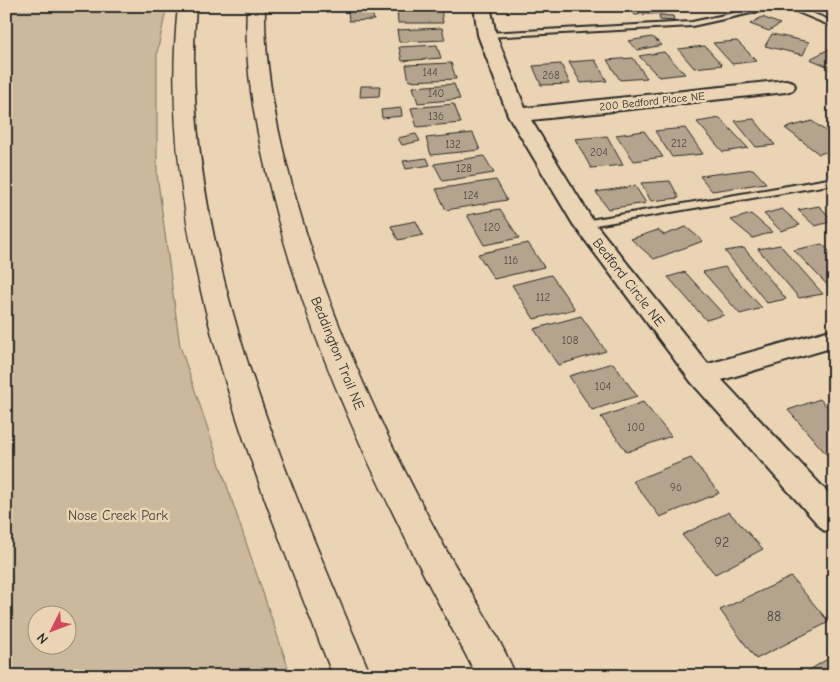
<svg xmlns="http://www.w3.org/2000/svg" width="840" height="682" viewBox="0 0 840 682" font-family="'Comic Neue',sans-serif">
	<rect width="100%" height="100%" fill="#ead4b3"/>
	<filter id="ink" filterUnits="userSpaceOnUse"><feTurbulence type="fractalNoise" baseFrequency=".02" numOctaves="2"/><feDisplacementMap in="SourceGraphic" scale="10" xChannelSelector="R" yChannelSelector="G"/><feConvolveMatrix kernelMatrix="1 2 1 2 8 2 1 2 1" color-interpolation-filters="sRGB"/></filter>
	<g filter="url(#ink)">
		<path fill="#cbb89d" stroke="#7b7264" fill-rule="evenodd" d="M6 6H167L157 53V174L180 346 291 676H6ZM38 614H68V644H38Z"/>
		<g fill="#b5a48d" stroke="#2b2b2b">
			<path d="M629 6H660L665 13 635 15Z"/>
			<path d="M815 6H834V11L828 13Z"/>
			<path d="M371 9 374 20 349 21 348 11Z"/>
			<path d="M441 9 443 23H398L397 10Z"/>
			<path d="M659 15 673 16 674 21 660 20Z"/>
			<path d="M762 17 780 24 769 31 750 24Z"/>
			<path d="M442 28 445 40 399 42 397 30Z"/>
			<path d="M772 34 809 42 803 55 765 46Z"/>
			<path d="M652 37 662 45 638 50 628 41Z"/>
			<path d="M737 41 757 61 732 64 713 43Z"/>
			<path d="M437 45 441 58 402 61 399 47Z"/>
			<path d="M705 46 722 65 694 68 678 49Z"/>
			<path d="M831 48 834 49V69L810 59Z"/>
			<path d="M664 52 685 74 659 77 639 56Z"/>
			<path d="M633 58 647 78 620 80 607 60Z"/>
			<path d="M595 60 607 81 581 83 569 62Z"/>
			<path d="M451 63 456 79 409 81 406 65Z"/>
			<path d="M561 64 570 84 541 85 533 66Z"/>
			<path d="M454 84 460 99 418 103 413 87Z"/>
			<path d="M361 86H380L379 96 360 97Z"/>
			<path d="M454 104 461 123 417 127 411 108Z"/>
			<path d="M401 108 402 116 382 118 381 110Z"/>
			<path d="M720 118 748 148 723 152 697 122Z"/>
			<path d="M754 119 775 145 756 147 735 121Z"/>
			<path d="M812 121 834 137V150L819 154 785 128Z"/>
			<path d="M685 128 703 154 672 157 655 131Z"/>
			<path d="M644 131 663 157 634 161 616 135Z"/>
			<path d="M473 133 480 150 431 155 426 138Z"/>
			<path d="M416 134 420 141 402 145 398 138Z"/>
			<path d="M607 136 623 165 591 168 575 139Z"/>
			<path d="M484 156 494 173 443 181 434 164Z"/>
			<path d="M427 158 430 165 406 169 403 161Z"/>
			<path d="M753 169 766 183 712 191 700 176Z"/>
			<path d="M496 180 507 200 446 210 436 189Z"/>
			<path d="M670 181 679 198 651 201 641 183Z"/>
			<path d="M635 186 646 203 608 209 596 192Z"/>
			<path d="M819 206 834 221 815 226 798 210Z"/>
			<path d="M500 209 519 238 484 245 467 215Z"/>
			<path d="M782 209 800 225 781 231 764 214Z"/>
			<path d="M751 214 772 232 753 238 731 220Z"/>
			<path d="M416 221 423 235 398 240 391 226Z"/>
			<path d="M686 227 703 241 654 259 631 239 658 230 664 235Z"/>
			<path d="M528 243 544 267 494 279 478 254Z"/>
			<path d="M822 244 834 256V292L794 250Z"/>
			<path d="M780 245 823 294 799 298 758 249Z"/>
			<path d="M744 248 786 299 767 303 725 251Z"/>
			<path d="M725 267 762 308 740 314 703 272Z"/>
			<path d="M685 272 724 315 706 320 668 277Z"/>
			<path d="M551 275 575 309 534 319 512 285Z"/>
			<path d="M581 316 606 351 558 365 534 329Z"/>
			<path d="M613 363 637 396 592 410 569 376Z"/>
			<path d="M820 399 834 415V463L788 410Z"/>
			<path d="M643 402 671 436 627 452 601 417Z"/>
			<path d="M691 458 719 493 660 517 633 481Z"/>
			<path d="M729 512 763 549 715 574 682 535Z"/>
			<path d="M791 577 829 622 756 659 720 610Z"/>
			<path d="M834 655V676L803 674Z"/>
		</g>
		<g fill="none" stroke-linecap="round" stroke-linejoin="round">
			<g stroke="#2b2b2b" stroke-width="4">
				<g id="service">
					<path d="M766 6H783L692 26 487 37 483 35 487 33 692 22Z"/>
					<path d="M783 6H795L834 22V27Z"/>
					<path d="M834 178V184L584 227 579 224 584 221Z"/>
				</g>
			</g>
			<g stroke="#2b2b2b" stroke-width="4">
				<path id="minor" d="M474 6H490L496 35 525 108 786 80 793 82 795 86 793 90 786 92 531 120 593 221 708 364 834 329V347L722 380 834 499V534L823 530 692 383 573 224 508 115 478 35Z"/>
			</g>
			<g stroke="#2b2b2b" stroke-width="3">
				<g id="primary">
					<path d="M178 6H196C178 237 283 468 371 676H333C251 466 154 236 178 6Z"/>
					<path d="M247 6H265C264 62 274 116 288 170 321 298 375 417 437 533 462 581 495 626 516 676H477C392 516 307 353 267 175 254 119 244 64 247 6Z"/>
				</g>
			</g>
			<use href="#service" fill="#ead4b3" fill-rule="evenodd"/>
			<use href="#minor" fill="#ead4b3" fill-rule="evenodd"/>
			<use href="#primary" fill="#ead4b3" fill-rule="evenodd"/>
		</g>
	</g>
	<g text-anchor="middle" stroke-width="5" stroke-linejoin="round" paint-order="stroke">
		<g font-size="11" fill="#4e4944">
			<text x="430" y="76">144</text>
			<text x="551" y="79">268</text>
			<text x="436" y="97">140</text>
			<text x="436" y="120">136</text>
			<text x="679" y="147">212</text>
			<text x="453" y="148">132</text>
			<text x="599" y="156">204</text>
			<text x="464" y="172">128</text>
			<text x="471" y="199">124</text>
			<text x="492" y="231">120</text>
			<text x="511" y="264">116</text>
			<text x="543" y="301">112</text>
			<text x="570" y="344">108</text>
			<text x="603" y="390">104</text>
			<text x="636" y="431">100</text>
			<text x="676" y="491">96</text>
		</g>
		<g font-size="11" fill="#2b2b2b" stroke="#ead4b3">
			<text transform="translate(652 101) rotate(-6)" y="4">200 Bedford Place NE</text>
		</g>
		<g font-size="14" fill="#2b2b2b" stroke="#ead4b3">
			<text transform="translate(629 282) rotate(52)" y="5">Bedford Circle NE</text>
			<text transform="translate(338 353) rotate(68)" y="5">Beddington Trail NE</text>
		</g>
		<g font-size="14" fill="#43403c" stroke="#ead4b3">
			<text x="118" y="520">Nose Creek Park</text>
		</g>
		<g font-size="14" fill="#4e4944">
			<text x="722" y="547">92</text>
			<text x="774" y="621">88</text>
		</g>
	</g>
	<rect width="840" height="682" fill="none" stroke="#ead4b3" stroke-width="25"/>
	<rect x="12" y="12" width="815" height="657" fill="none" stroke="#2b2b2b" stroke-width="2" filter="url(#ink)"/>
	<g transform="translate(52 630) rotate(228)"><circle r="24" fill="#ead4b3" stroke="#9e907d"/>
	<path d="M0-4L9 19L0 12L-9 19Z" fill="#d1495b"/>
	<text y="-8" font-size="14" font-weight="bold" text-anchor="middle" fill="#2b2b2b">N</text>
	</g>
</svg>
